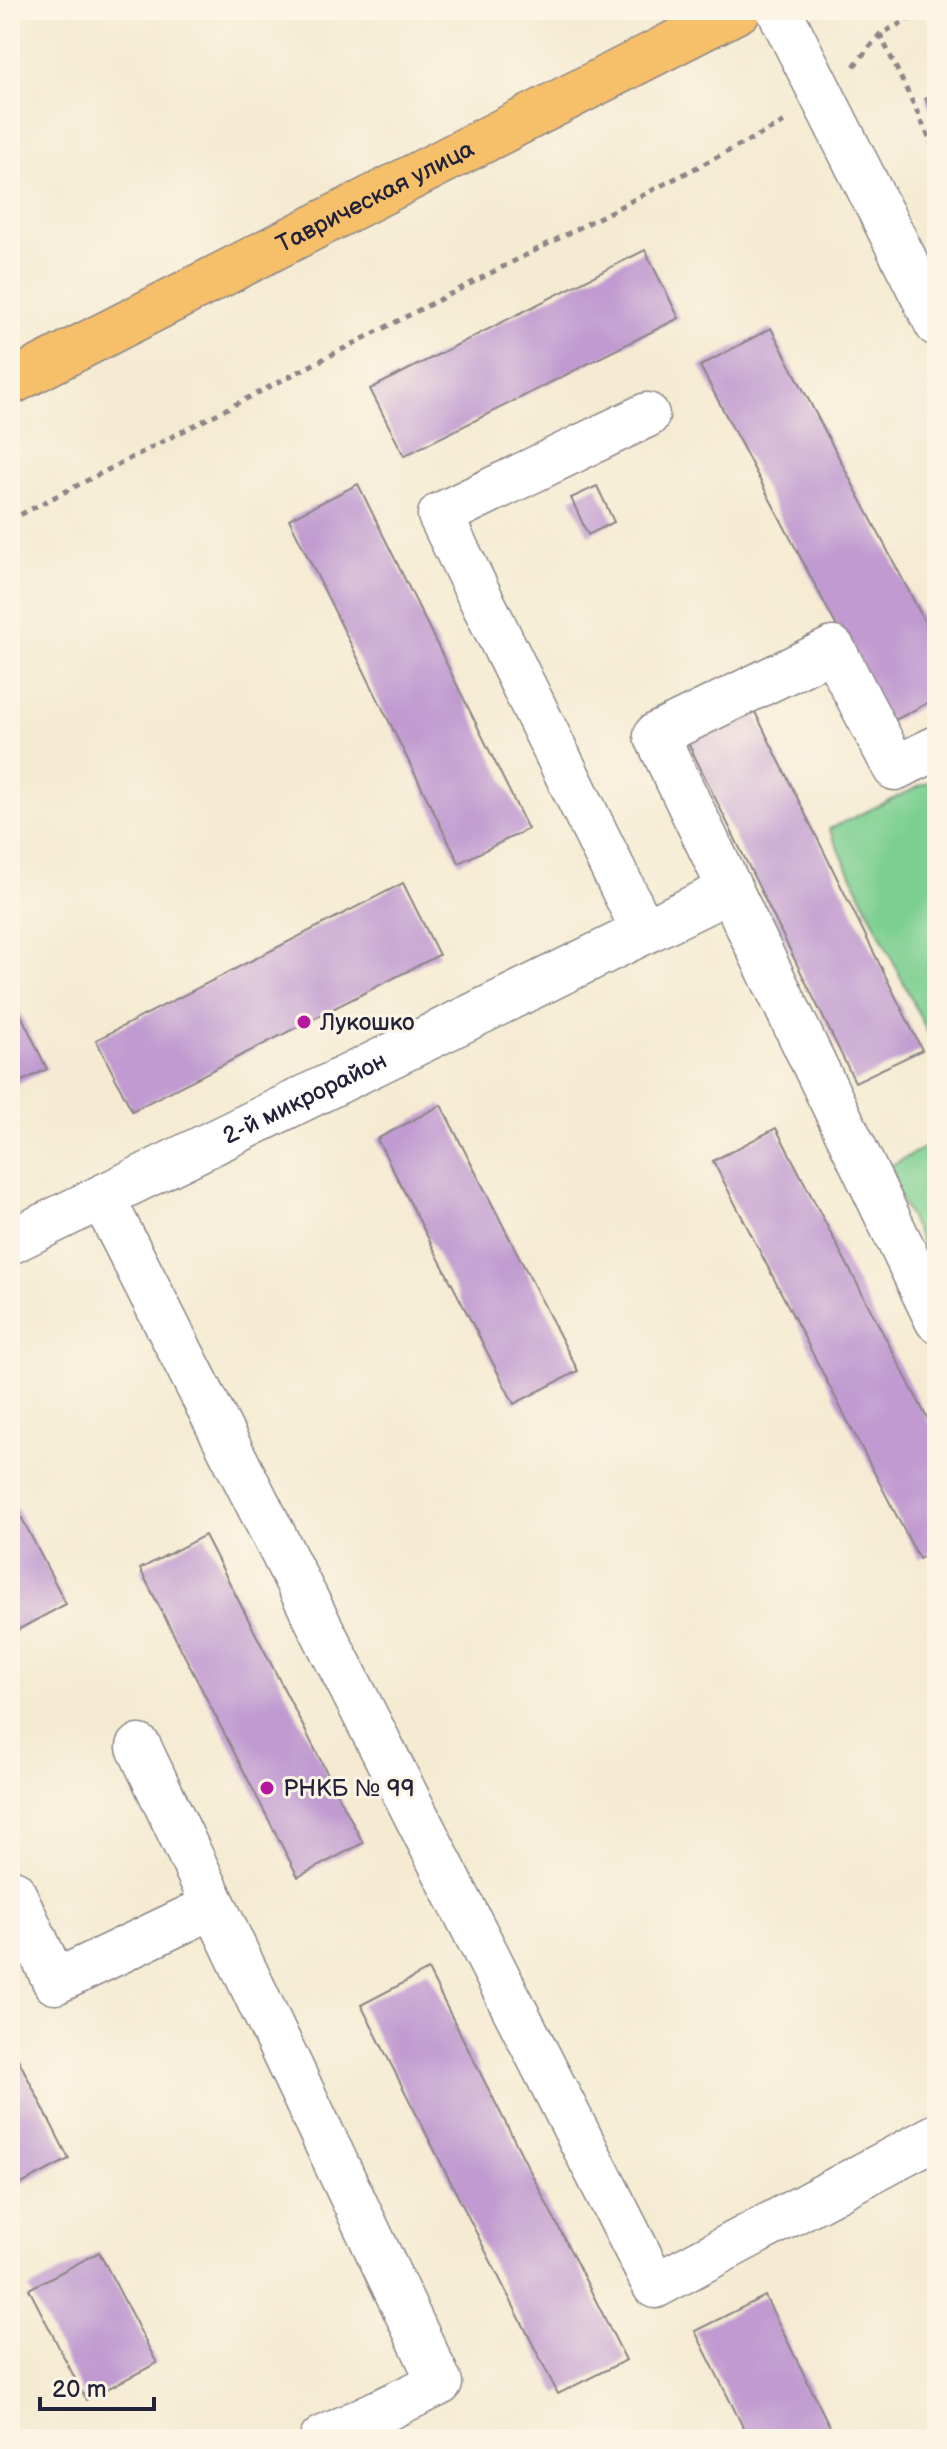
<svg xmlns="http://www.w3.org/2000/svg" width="947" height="2449" viewBox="0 0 947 2449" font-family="'Balsamiq Sans',sans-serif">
	<rect width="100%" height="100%" fill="#fcf5e5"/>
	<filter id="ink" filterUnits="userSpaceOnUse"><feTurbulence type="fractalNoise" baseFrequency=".0125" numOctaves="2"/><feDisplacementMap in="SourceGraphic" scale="16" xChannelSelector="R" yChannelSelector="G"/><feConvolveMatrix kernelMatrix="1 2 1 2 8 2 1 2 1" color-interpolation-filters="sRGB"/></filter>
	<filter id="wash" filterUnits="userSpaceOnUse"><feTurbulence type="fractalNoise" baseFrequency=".006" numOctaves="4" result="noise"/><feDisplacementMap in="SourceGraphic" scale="32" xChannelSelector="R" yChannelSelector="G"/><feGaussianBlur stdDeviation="1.8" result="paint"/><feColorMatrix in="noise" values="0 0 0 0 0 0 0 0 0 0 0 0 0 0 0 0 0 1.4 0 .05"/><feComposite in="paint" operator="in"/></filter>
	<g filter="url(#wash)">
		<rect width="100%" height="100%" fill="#f5ebd3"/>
		<g fill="#7bcf91" stroke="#4e7866" stroke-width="2">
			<path d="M937 778V1052L829 829Z"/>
			<path d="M937 1141V1275L886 1168Z"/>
		</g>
		<g id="blocks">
			<g fill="#c09ad0">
				<path d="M937 93V122L925 99Z"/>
				<path d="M645 250 679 318 404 456 370 389Z"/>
				<path d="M771 328 937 645V698L888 724 700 366Z"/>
				<path d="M358 484 528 829 459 863 289 519Z"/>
				<path d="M597 486 614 522 588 535 571 498Z"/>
				<path d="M754 710 922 1050 855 1082 688 743Z"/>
				<path d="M403 883 439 955 132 1111 96 1040Z"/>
				<path d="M10 992 47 1069 10 1087Z"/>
				<path d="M441 1105 578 1371 514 1404 377 1139Z"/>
				<path d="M776 1128 937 1437V1550L919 1559 713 1161Z"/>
				<path d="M10 1495 66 1604 10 1634Z"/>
				<path d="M205 1535 363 1843 298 1877 140 1569Z"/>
				<path d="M428 1970 626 2360 558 2394 361 2005Z"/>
				<path d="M10 2043 69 2159 10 2190Z"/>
				<path d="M99 2252 157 2363 86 2400 29 2289Z"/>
				<path d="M765 2296 836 2439H749L695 2331Z"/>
			</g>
		</g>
	</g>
	<g filter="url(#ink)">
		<use href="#blocks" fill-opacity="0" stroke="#8c8687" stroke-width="2"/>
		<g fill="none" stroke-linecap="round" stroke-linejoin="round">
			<g stroke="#8c8687" stroke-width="47">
				<g id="minor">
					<path d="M779 10 937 324"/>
					<path d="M937 748 895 768 833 649 656 735 937 1320"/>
					<path d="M644 932 440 515 647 415"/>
					<path d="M102 1197 655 2286 937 2136"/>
					<path id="s1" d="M10 1242 730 890"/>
					<path d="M139 1747 440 2383 322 2439"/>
					<path d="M10 1893 13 1892 55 1982 214 1906"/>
				</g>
			</g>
			<g stroke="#8c8687" stroke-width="47">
				<g id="highway">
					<path id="s2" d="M10 383 739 10"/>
				</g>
			</g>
			<g stroke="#8c8687" stroke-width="5" stroke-dasharray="6 6" stroke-linecap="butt">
				<path d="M880 34 937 154"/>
				<path d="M854 66 880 34 928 10"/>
				<path d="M10 520 789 120"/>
			</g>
			<use href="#minor" stroke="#fff" stroke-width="44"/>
			<use href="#highway" stroke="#f6c06b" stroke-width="44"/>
		</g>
	</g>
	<g fill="#b5179e" stroke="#fcf5e5" stroke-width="3">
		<circle cx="304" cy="1022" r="8"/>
		<circle cx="267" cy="1788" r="8"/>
	</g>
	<g text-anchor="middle" stroke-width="6" stroke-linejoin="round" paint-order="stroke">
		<g font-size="24" fill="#22223b" stroke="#fcf5e5">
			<text dy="8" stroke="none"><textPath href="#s2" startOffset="410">Таврическая улица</textPath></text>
			<text dy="8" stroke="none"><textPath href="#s1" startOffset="328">2-й микрорайон</textPath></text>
		</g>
		<g font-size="24" fill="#22223b" stroke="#fcf5e5" text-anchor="start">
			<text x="320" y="1030">Лукошко</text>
			<text x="283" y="1796">РНКБ № 99</text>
		</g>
	</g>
	<rect width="947" height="2449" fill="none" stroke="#fcf5e5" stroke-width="40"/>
	<path d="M40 2397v12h114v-12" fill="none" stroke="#22223b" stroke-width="4"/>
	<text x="52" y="2397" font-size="24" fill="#22223b" stroke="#fcf5e5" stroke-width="6" paint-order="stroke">20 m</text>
</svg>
